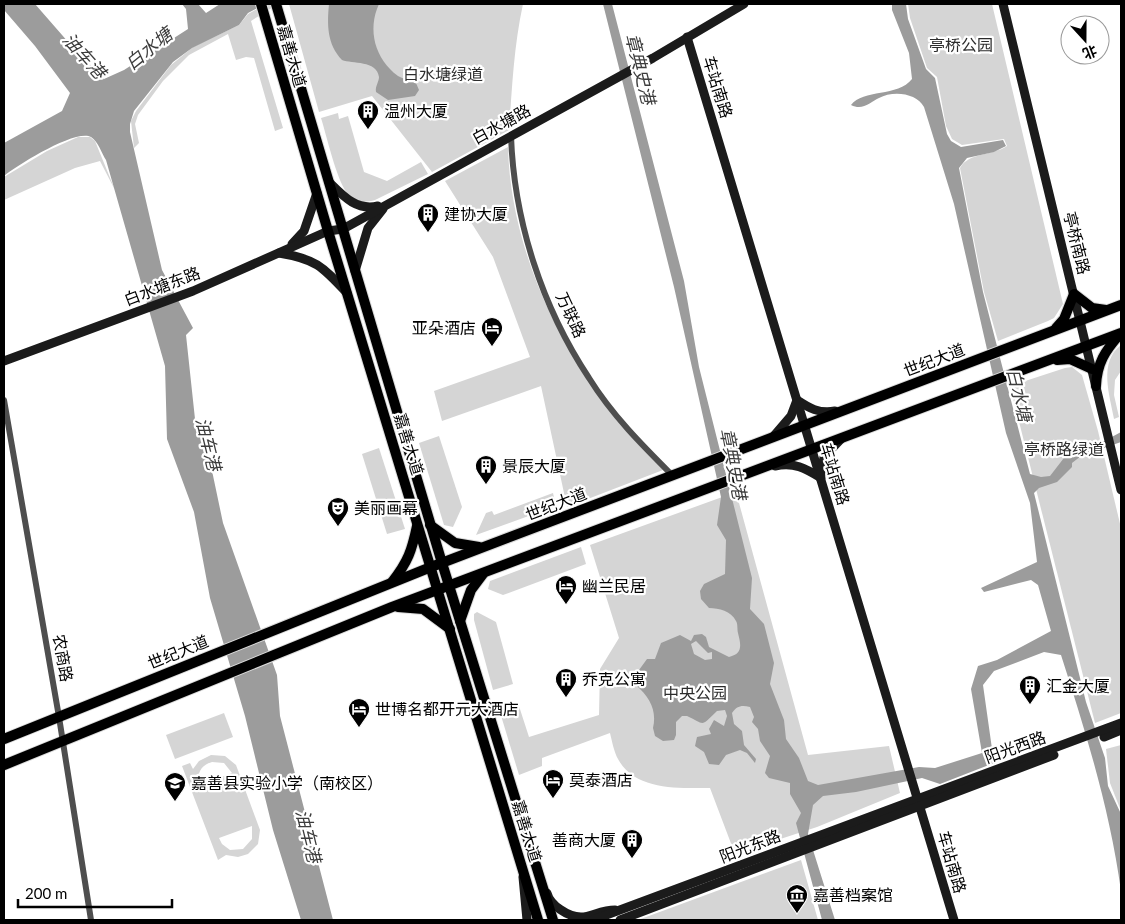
<svg xmlns="http://www.w3.org/2000/svg" width="1125" height="924" viewBox="0 0 1125 924" font-family="Lato,'Noto Sans SC',sans-serif">
	<rect width="100%" height="100%" fill="#fff"/>
	<g fill="#d5d5d5" fill-rule="evenodd">
		<path d="M266 4H278L251 21 283 128 275 131 254 58 246 57 236 60 228 34 189 55 163 81 138 115 135 124 139 143 134 148 131 121 136 111 171 65 193 47 239 25 248 14Z"/>
		<path d="M289 4H523C514 45 512 87 509 130L432 172 372 96 319 112Z"/>
		<path d="M908 4H992L1063 304 1054 318 1048 321 998 341 984 292 960 168C969 152 992 156 1007 146L1004 139 962 145 952 139 946 126 937 77 927 68 910 18Z"/>
		<path d="M338 113 339 119 348 116 364 172 387 181 421 162 428 174 375 200C365 203 354 203 347 193 336 178 327 137 321 118Z"/>
		<path d="M78 137H90L95 141 115 190 100 161 75 168 4 200V177L47 151Z"/>
		<path d="M508 147C511 267 578 388 663 470L567 507 541 386 442 421 434 391 530 357 493 257 445 181Z"/>
		<path d="M1121 345V371L1115 380 1114 395 1119 417 1114 419C1110 396 1098 362 1121 345Z"/>
		<path d="M1072 367 1082 375 1098 431 1121 528V713L1095 723 1010 386 1065 368Z"/>
		<path d="M439 436 462 507 453 527 444 525 419 443Z"/>
		<path d="M379 448 405 529 387 534 362 454Z"/>
		<path d="M736 492 808 755 889 746 900 793 817 827 735 854 710 788C679 788 635 791 618 759 614 752 612 741 610 733L542 758V766L519 775 499 709 518 703 529 737 599 715 600 669 619 638 590 545Z"/>
		<path d="M553 493 556 506 476 535 486 513 492 511 494 515Z"/>
		<path d="M581 547 586 564 503 595 488 589 490 581Z"/>
		<path d="M477 612 496 622 513 684 493 690 474 620V614Z"/>
		<path d="M224 713 233 737 175 759 166 735Z"/>
		<path d="M1121 745V811L1110 783 1106 749Z"/>
		<path d="M211 755 225 756 236 765 260 830 258 844 248 854 238 857 226 855 218 860 182 766 190 763 193 769 199 761ZM212 762 224 763 232 773 199 786C196 774 201 765 212 762ZM252 826V839L243 849 230 850 222 844 219 838Z"/>
		<path d="M801 860 818 920H638Z"/>
	</g>
	<g fill="#9c9c9c" fill-rule="evenodd">
		<path d="M4 4H35L69 43 104 79 124 70 188 29 186 9 182 4H198L206 13 220 4H265L248 13 239 25 192 48 173 62 134 111 130 124V132L162 270 193 328 186 335 195 419 211 466 223 523 277 675 280 716 333 920H301L273 830 245 716 210 598 194 512 167 439 165 366 106 160C102 154 98 141 91 137 75 129 18 165 4 176V143L62 111 70 93 35 46 4 10Z"/>
		<path d="M329 4H379C367 30 375 59 398 76 403 79 411 80 416 83L419 90 415 96 388 100 376 92C375 86 379 82 379 77 377 60 352 64 342 60 327 44 327 25 329 4Z"/>
		<path d="M603 4H612L684 281 699 367 752 578 750 609 764 624 774 663 770 684 784 720 786 739 799 758 808 781 818 785 919 767 935 768 982 753 971 689 978 666 997 660 1051 631 1038 585 1031 580 984 592 981 588 1037 562 1030 503 1006 433 954 204 924 107C917 93 893 90 879 98 870 102 863 111 851 105 863 89 898 97 912 79L909 53 892 10V4H906L908 19 926 69 935 78 947 134 951 141 961 147 1003 140 1006 146 994 152 967 158 959 168 983 292 1030 474 1041 477 1050 476 1067 454 1084 447 1097 445 1121 432V442L1081 456 1072 463V467L1057 482 1039 488 1034 493 1086 702 1105 758 1108 786 1121 814V891C1110 810 1086 733 1061 655L1044 652 994 671 983 685 994 763 940 784 922 778 856 792 823 796 813 805 808 834 835 920H822L796 823 801 813 790 794V783L769 778 765 773 770 756 760 741 758 729 752 722 754 717 750 707C741 705 737 706 732 713L734 724 742 731 744 745 756 759 755 763 747 753 740 750 726 755 719 765 709 764 704 752 695 746 697 737 711 734 709 729 714 720 724 726 727 716 725 710 717 711C700 727 706 725 687 716H682L676 722V735L674 740 663 741 655 736 653 728C657 710 650 698 636 685L639 670 647 659H655L661 643 680 635 691 641 694 635 702 634 706 637 709 647 729 657C743 654 741 645 738 633 737 629 738 624 736 621 731 611 719 608 709 608L701 599 700 591 704 584 725 574 726 540 717 525 721 497 674 287ZM696 641 708 653 712 652V659L705 660 694 654 691 644Z"/>
	</g>
	<g fill="none" stroke-linecap="round" stroke-linejoin="round">
		<g stroke="#dbdbdb" stroke-width="12">
			<g id="primary">
				<path d="M261 4 328 231 538 920"/>
				<path d="M276 4 442 563 553 920"/>
				<path d="M1056 328 1064 319 1074 294 1092 308 1106 310"/>
				<path d="M1057 360 1070 359 1092 369"/>
				<path d="M1096 386C1097 363 1105 351 1120 334"/>
				<path d="M430 525 455 543 479 547"/>
				<path d="M392 582C408 562 412 550 417 526"/>
				<path d="M398 607 423 609 450 629"/>
				<path d="M460 621 471 590 483 574"/>
				<path d="M4 739 431 567 1121 305"/>
				<path d="M4 765 392 607 1121 333"/>
			</g>
		</g>
		<g stroke="#4e4e4e" stroke-width="6">
			<path d="M511 136C514 221 542 307 589 378 612 415 642 445 673 476"/>
			<path d="M4 400 59 717 91 920"/>
		</g>
		<g stroke="#1b1b1b" stroke-width="9">
			<path d="M1003 4 1121 490"/>
			<path d="M687 37 954 920"/>
			<path d="M329 182C344 197 357 211 378 206"/>
			<path d="M292 244 304 231 317 193"/>
			<path d="M279 253C316 259 322 266 347 293"/>
			<path d="M355 271 368 228 383 209"/>
			<path d="M4 361 193 291 328 231 343 229 653 58 744 4"/>
			<path d="M773 437 791 416 797 400C809 408 819 414 835 411"/>
			<path d="M775 466C794 462 805 468 821 478"/>
			<path d="M821 475 824 457 842 438"/>
			<path d="M1104 737 1121 730"/>
			<path d="M523 877 527 920"/>
			<path d="M547 893C550 905 568 917 581 917 591 917 601 910 615 910"/>
			<path d="M593 920 1121 723"/>
			<path d="M620 920 1054 755"/>
		</g>
		<use href="#primary" stroke="#000" stroke-width="10"/>
	</g>
	<defs>
		<g id="building-pin" transform="scale(1.125)"><path d="M0 17L-7.5 6A9.5 9.5 0 1 1 7.5 6Z" fill="#000" stroke="#fff"/><path d="M-4-6H4V6H1V3H-1V6H-4ZM-2.5-4.3h1.7v1.8h-1.7ZM.8-4.3h1.7v1.8H.8ZM-2.5-1h1.7V.8h-1.7ZM.8-1h1.7V.8H.8Z" fill="#fff"/></g>
		<g id="hotel-pin" transform="scale(1.125)"><path d="M0 17L-7.5 6A9.5 9.5 0 1 1 7.5 6Z" fill="#000" stroke="#fff"/><path d="M-6-4.5h1.5V1H6V5H4.5V3h-9V5H-6ZM-4 0a1.8 1.8 0 1 1 3.6 0ZM.5 0V-2.5h3Q6-2.5 6 0Z" fill="#fff"/></g>
		<g id="theatre-pin" transform="scale(1.125)"><path d="M0 17L-7.5 6A9.5 9.5 0 1 1 7.5 6Z" fill="#000" stroke="#fff"/><path d="M-5-5.5Q0-4 5-5.5V0Q5 5 0 6Q-5 5-5 0ZM-3.3-2.5H-1v1.5H-3.3ZM1-2.5H3.3v1.5H1ZM-2.8 1Q0 5.5 2.8 1Z" fill="#fff"/></g>
		<g id="school-pin" transform="scale(1.125)"><path d="M0 17L-7.5 6A9.5 9.5 0 1 1 7.5 6Z" fill="#000" stroke="#fff"/><path d="M0-5L7-2L0 1L-7-2ZM-4 1L0 2.5L4 1V4Q0 6-4 4Z" fill="#fff"/></g>
		<g id="museum-pin" transform="scale(1.125)"><path d="M0 17L-7.5 6A9.5 9.5 0 1 1 7.5 6Z" fill="#000" stroke="#fff"/><path d="M0-6L6-3V-2H-6V-3ZM-5-1h2V3h-2ZM-1-1h2V3h-2ZM3-1h2V3H3ZM-6 4H6V6H-6Z" fill="#fff"/></g>
	</defs>
	<g fill-rule="evenodd">
		<use href="#building-pin" x="368" y="111"/>
		<use href="#building-pin" x="428" y="214"/>
		<use href="#hotel-pin" x="492" y="328"/>
		<use href="#building-pin" x="486" y="466"/>
		<use href="#theatre-pin" x="338" y="508"/>
		<use href="#hotel-pin" x="566" y="586"/>
		<use href="#building-pin" x="566" y="679"/>
		<use href="#building-pin" x="1030" y="686"/>
		<use href="#hotel-pin" x="359" y="709"/>
		<use href="#hotel-pin" x="553" y="780"/>
		<use href="#school-pin" x="175" y="783"/>
		<use href="#building-pin" x="632" y="840"/>
		<use href="#museum-pin" x="797" y="895"/>
	</g>
	<g text-anchor="middle" stroke-width="4.5" stroke-linejoin="round" paint-order="stroke">
		<g font-size="16" fill="#2c2c2c" stroke="#fff">
			<text x="961" y="51">亭桥公园</text>
			<text x="443" y="80">白水塘绿道</text>
			<text x="1064" y="455">亭桥路绿道</text>
			<text x="695" y="699">中央公园</text>
		</g>
		<g font-size="16" fill="#000" stroke="#fff">
			<text transform="translate(292 56) rotate(74)" y="6">嘉善大道</text>
			<text transform="translate(718 87) rotate(73)" y="6">车站南路</text>
			<text transform="translate(501 124) rotate(-29)" y="6">白水塘路</text>
			<text transform="translate(1077 243) rotate(76)" y="6">亭桥南路</text>
			<text transform="translate(162 286) rotate(-21)" y="6">白水塘东路</text>
			<text transform="translate(571 315) rotate(65)" y="6">万联路</text>
			<text transform="translate(934 360) rotate(-21)" y="6">世纪大道</text>
			<text transform="translate(409 444) rotate(73)" y="6">嘉善大道</text>
			<text transform="translate(835 474) rotate(73)" y="6">车站南路</text>
			<text transform="translate(556 504) rotate(-21)" y="6">世纪大道</text>
			<text transform="translate(178 652) rotate(-22)" y="6">世纪大道</text>
			<text transform="translate(63 658) rotate(80)" y="6">农商路</text>
			<text transform="translate(1015 747) rotate(-20)" y="6">阳光西路</text>
			<text transform="translate(527 831) rotate(73)" y="6">嘉善大道</text>
			<text transform="translate(750 846) rotate(-21)" y="6">阳光东路</text>
			<text transform="translate(952 862) rotate(74)" y="6">车站南路</text>
		</g>
		<g font-size="16" fill="#000" stroke="#fff" text-anchor="start">
			<text x="384" y="117">温州大厦</text>
			<text x="444" y="220">建协大厦</text>
			<text x="476" y="334" text-anchor="end">亚朵酒店</text>
			<text x="502" y="472">景辰大厦</text>
			<text x="354" y="514">美丽画幕</text>
			<text x="582" y="592">幽兰民居</text>
			<text x="582" y="685">乔克公寓</text>
			<text x="1046" y="692">汇金大厦</text>
			<text x="375" y="715">世博名都开元大酒店</text>
			<text x="569" y="786">莫泰酒店</text>
			<text x="191" y="789">嘉善县实验小学（南校区）</text>
			<text x="616" y="846" text-anchor="end">善商大厦</text>
			<text x="813" y="901">嘉善档案馆</text>
		</g>
		<g font-size="18" font-style="italic" fill="#3d3d3d" stroke="#fff">
			<text transform="translate(149 49) rotate(-39)" y="6">白水塘</text>
			<text transform="translate(84 56) rotate(48)" y="6">油车港</text>
			<text transform="translate(640 69) rotate(76)" y="6">章典史港</text>
			<text transform="translate(1019 395) rotate(76)" y="6">白水塘</text>
			<text transform="translate(208 444) rotate(76)" y="6">油车港</text>
			<text transform="translate(733 464) rotate(79)" y="6">章典史港</text>
			<text transform="translate(308 836) rotate(76)" y="6">油车港</text>
		</g>
	</g>
	<rect width="1125" height="924" fill="none" stroke="#000000" stroke-width="10"/>
	<g transform="translate(1085 40) rotate(159)"><circle r="24" fill="#ffffff" stroke="#999999"/>
	<path d="M0-4L9 19L0 12L-9 19Z" fill="#000000"/>
	<text y="-8" font-size="14" font-weight="bold" text-anchor="middle" fill="#000000">北</text>
	</g>
	<path d="M18 899v8h154v-8" fill="none" stroke="#000000" stroke-width="2.5"/>
	<text x="25" y="899" font-size="15" fill="#000000" stroke="#ffffff" stroke-width="4" paint-order="stroke">200 m</text>
</svg>
